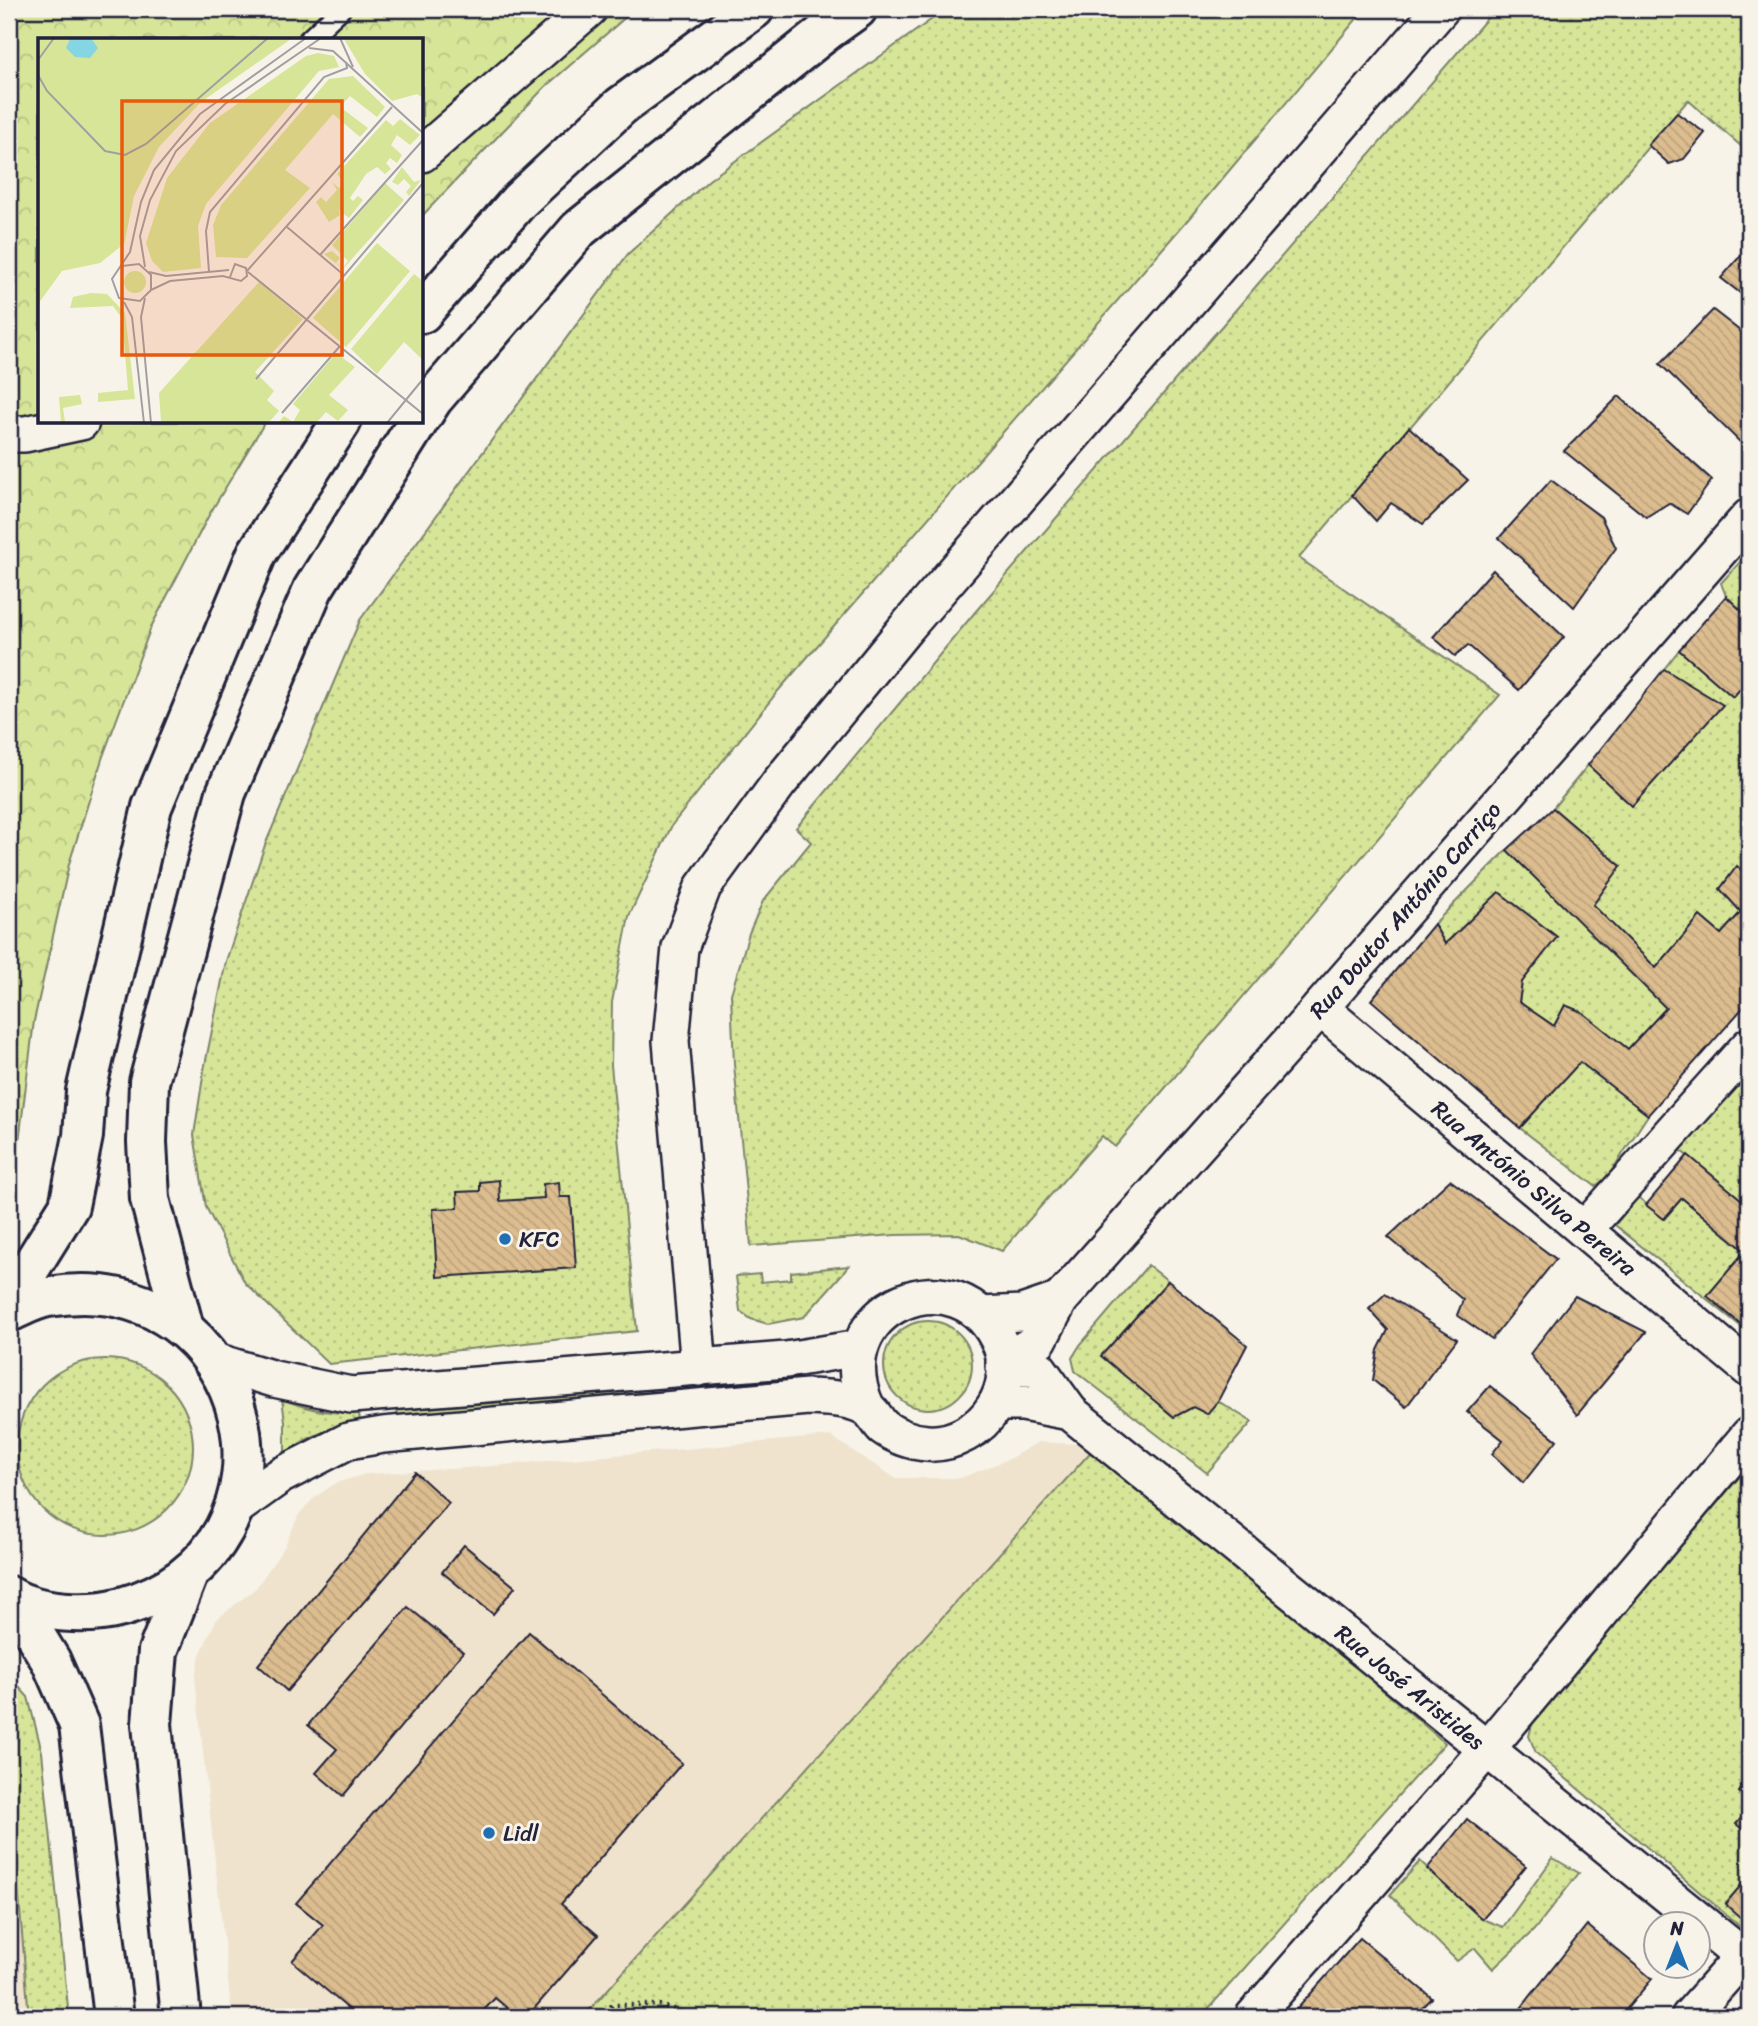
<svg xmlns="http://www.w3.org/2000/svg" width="1758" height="2026" viewBox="0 0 1758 2026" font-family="Sriracha,sans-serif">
	<defs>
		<pattern id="grass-dots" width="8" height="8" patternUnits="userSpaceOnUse" patternTransform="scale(1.75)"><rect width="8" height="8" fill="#d6e598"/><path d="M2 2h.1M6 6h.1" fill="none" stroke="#b7c484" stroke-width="1.8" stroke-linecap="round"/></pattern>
		<pattern id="forest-crowns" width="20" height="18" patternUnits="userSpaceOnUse" patternTransform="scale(1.75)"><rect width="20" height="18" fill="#d6e598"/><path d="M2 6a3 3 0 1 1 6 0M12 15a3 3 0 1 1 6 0" fill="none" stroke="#b7c484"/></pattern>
		<pattern id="building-back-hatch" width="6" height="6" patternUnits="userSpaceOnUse" patternTransform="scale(1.75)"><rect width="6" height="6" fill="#dcbd8f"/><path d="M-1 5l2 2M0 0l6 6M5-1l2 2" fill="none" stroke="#bca27c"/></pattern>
	</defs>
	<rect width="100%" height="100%" fill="#f7f3e8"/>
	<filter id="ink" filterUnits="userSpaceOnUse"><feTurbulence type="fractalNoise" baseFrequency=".0143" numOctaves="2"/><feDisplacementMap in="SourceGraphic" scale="14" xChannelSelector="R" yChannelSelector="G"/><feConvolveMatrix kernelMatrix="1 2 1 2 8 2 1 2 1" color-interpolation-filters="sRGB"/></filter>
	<g filter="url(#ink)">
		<g fill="#efe3cd">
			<path d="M830 1436 895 1478H961L1009 1459 1038 1442 1097 1445 583 2017H232L195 1678 200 1655 216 1620 256 1588 285 1546 299 1514 314 1498 336 1483 366 1474 481 1467Z"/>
			<path d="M9 1676 28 1697 42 1752 69 2017H9Z"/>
		</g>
		<g fill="url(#grass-dots)" stroke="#7c846a" stroke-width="2">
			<path d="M946 9H1365L1191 216 778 691 672 825 629 916 612 1002 611 1065 637 1331 329 1364 245 1283 206 1207 194 1135 204 1070 226 961 265 845 360 620 628 254 709 180Z"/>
			<path d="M1495 9H1749V38L1740 48 1749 55V153L1688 100 1299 558 1500 695 1115 1147 1102 1136 1002 1251 959 1234 895 1235 751 1246 734 1064 731 994 749 933 763 901 811 842 796 828 976 611Z"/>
			<path d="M1749 552V618L1726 596 1721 583Z"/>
			<path d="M1679 650 1732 696 1749 679V877L1737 867 1720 889 1741 912 1721 934 1700 917 1656 968 1593 905 1620 866 1553 808 1588 765 1632 806 1722 705 1664 669Z"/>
			<path d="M1507 850 1666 1008 1628 1049 1582 1012 1565 1005 1554 1026 1519 1002 1522 982 1557 937 1499 892 1445 944 1434 924Z"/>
			<path d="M1580 1062 1648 1115 1607 1178 1595 1186 1520 1128Z"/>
			<path d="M1749 1070V1206L1680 1150Z"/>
			<path d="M1638 1197 1664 1219 1682 1198 1745 1251 1708 1296 1749 1333 1615 1225Z"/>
			<path d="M1148 1265 1168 1281 1102 1356 1174 1417 1193 1407 1218 1401 1252 1422 1207 1473 1075 1371 1072 1358 1080 1345Z"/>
			<path d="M849 1266 804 1317 768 1324 751 1319 740 1311 736 1276 760 1274 761 1282 791 1279V1272Z"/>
			<circle cx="928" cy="1365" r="44"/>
			<circle cx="105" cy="1447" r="88"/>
			<path d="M765 1376 766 1384 398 1417 397 1410Z"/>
			<path d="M282 1399C308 1410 331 1414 359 1413L360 1422C331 1427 309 1436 285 1453V1421Z"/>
			<path d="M1097 1445 1445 1743 1201 2017H583Z"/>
			<path d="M1749 1466V1934L1536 1753 1529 1736 1534 1717Z"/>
			<path d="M9 1676 28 1697 42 1752 69 2017H29L9 1779Z"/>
			<path d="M1553 1858 1579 1873 1534 1930 1493 1969 1475 1948 1457 1961 1390 1895 1420 1861 1482 1919 1503 1927Z"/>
			<path d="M1722 2009 1738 2011 1746 2017H1708Z"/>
		</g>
		<path fill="url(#forest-crowns)" stroke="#7c846a" stroke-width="2" d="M9 9H635L545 87 422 216V40H40V422H265L209 515 151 627 102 759 69 864 34 1021 13 1189 9 1185Z"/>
		<g fill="url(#building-back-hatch)" stroke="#22223b" stroke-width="2">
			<path d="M1677 113 1705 133 1684 159 1669 164 1648 145Z"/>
			<path d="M1749 246V300L1721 278Z"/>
			<path d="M1713 310 1749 338V439L1744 446 1660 364Z"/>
			<path d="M1619 396 1712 480 1687 514 1669 503 1646 517 1564 451Z"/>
			<path d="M1409 427 1468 480 1423 524 1391 503 1376 521 1352 495Z"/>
			<path d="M1551 480 1601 517 1616 548 1574 607 1499 538Z"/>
			<path d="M1493 570 1564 637 1519 690 1468 645 1455 656 1433 637Z"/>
			<path d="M1726 596 1749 618V679L1733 697 1679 650Z"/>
			<path d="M1664 669 1723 705 1632 806 1588 765Z"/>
			<path d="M1553 808 1621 866 1593 905 1656 968 1700 916 1721 934 1741 912 1720 889 1737 866 1749 877V1001L1648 1115 1580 1062 1520 1128 1371 1000 1434 924 1445 944 1499 892 1557 937 1522 982 1519 1002 1554 1026 1565 1005 1582 1012 1628 1049 1666 1008 1507 850Z"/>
			<path d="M1688 1155 1749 1206V1331L1707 1296 1745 1251 1682 1198 1664 1219 1646 1205Z"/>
			<path d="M499 1180 500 1201 544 1198 543 1184 559 1182 560 1197H571L576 1268 437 1277 433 1209 458 1208 457 1192 480 1191V1182Z"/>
			<path d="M1450 1180 1556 1259 1492 1339 1457 1315 1463 1300 1388 1237Z"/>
			<path d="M1168 1281 1247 1345 1218 1401 1207 1414 1193 1407 1174 1417 1101 1356Z"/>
			<path d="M1385 1294 1457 1339 1406 1407 1373 1380 1378 1350 1388 1330 1369 1309Z"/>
			<path d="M1575 1296 1646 1332 1577 1415 1530 1354Z"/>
			<path d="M1490 1386 1557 1440 1523 1483 1492 1454 1503 1440 1467 1412Z"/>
			<path d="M415 1472 449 1503 287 1691 258 1665Z"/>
			<path d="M464 1545 515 1587 493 1614 442 1572Z"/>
			<path d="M408 1607 463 1652 343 1796 316 1773 337 1749 308 1725Z"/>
			<path d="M529 1632 682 1763 561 1904 598 1935 527 2017H518L495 1998 478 2017H358L292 1961 323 1925 296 1903Z"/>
			<path d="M1749 1779V1800L1739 1792Z"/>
			<path d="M1749 1809V1834L1736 1824Z"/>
			<path d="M1467 1819 1526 1866 1482 1919 1427 1869Z"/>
			<path d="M1749 1876V1925L1725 1904Z"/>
			<path d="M1587 1925 1652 1979 1620 2017H1514Z"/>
			<path d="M1360 1938 1432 1998 1414 2017H1290Z"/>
		</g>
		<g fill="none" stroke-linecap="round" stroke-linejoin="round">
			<g stroke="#22223b" stroke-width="23">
				<path id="lane" d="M308 40 341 9"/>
			</g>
			<g stroke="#22223b" stroke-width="40">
				<g id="street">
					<path d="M422 154 589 9"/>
					<path d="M9 434H25L81 422"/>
					<path d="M1320 1008 1749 1369"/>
					<path d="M1584 1230 1749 1046"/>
					<path d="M982 1315 1022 1313 1060 1300"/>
					<path d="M215 1361 274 1379 351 1395 786 1360 859 1348"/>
					<path d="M1004 1362 1039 1340 1060 1300 1320 1008 1749 517"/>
					<path d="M1004 1366 1039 1369 1070 1412 1749 1961"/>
					<path d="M699 1368 671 1041 680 948 703 887 779 783 906 628 1441 9"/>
					<path d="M997 1403H1023L1070 1412"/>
					<path d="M234 1509 280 1476 348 1441 383 1435 808 1397C827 1398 849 1398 865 1407 873 1411 877 1421 883 1427 895 1436 912 1442 927 1443 953 1445 981 1429 994 1407 1005 1390 1009 1366 1001 1346 961 1247 820 1308 867 1408"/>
					<path d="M1253 2017 1487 1749 1749 1435"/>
					<path d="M1689 2017 1743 1956"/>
				</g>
			</g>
			<g stroke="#22223b" stroke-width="44">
				<g id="secondary">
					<path d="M422 313 519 201 621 106 754 9"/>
					<path d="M422 416 433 399 579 229 829 29 857 9"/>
					<path d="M9 1302 69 1206 83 1136 86 1091 152 807 257 553 341 422"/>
					<path d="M9 1312C21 1307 35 1299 48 1297 255 1262 323 1549 122 1607 90 1616 37 1614 9 1596"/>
					<path d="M184 1328 150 1199 147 1142 149 1082 226 793 313 589 418 422"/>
					<path d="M13 1599 51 1661 79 1725 114 2017"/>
					<path d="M181 2017 152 1724 158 1651 188 1575"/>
				</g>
			</g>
			<path stroke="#22223b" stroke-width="4.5" stroke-dasharray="2 5" stroke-linecap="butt" d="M601 2017 612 2005H659L701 2017"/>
			<use href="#lane" stroke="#f7f3e8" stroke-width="18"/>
			<use href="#street" stroke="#f7f3e8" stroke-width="35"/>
			<use href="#secondary" stroke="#f7f3e8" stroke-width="38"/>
		</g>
	</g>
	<g fill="#1f6fb2" stroke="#f7f3e8" stroke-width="2.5">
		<circle cx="505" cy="1239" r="7"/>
		<circle cx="489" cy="1833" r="7"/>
	</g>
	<g text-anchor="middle" stroke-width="6" stroke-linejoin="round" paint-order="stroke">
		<g font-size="23" fill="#22223b" stroke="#f7f3e8">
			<text transform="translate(1405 910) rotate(-49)" y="8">Rua Doutor António Carriço</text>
			<text transform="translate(1534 1188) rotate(40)" y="8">Rua António Silva Pereira</text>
			<text transform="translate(1410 1687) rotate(39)" y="8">Rua José Aristides</text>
		</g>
		<g font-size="23" fill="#22223b" stroke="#f7f3e8" text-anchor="start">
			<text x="519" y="1247">KFC</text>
			<text x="503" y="1841">Lidl</text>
		</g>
	</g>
	<g transform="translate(38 38)">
		<rect width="385" height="385" fill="#f7f3e8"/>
		<path d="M306 1H385V60L379 56 354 63 327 36ZM280 15 296 18 301 29 281 33 168 166 160 188 163 230 125 234 114 223 108 205 129 140 172 85 268 18ZM315 38 347 69 339 79 312 58 302 69 330 90 322 99 295 76 247 132 272 150 209 220 178 219 175 187 183 167 291 41ZM362 81 382 97 372 107 359 97 353 107 364 117 359 125 352 120 348 125 353 131 347 136 339 129 328 136 312 160 315 163 320 158 325 162 311 180 301 172 302 177 291 184 278 164 283 159 288 164 299 152 294 144 301 150 306 144 299 136 348 82 355 88ZM364 129 376 144 383 142 371 158 368 154 373 148 366 141 360 147 354 144ZM347 145 366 162 305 231 286 216 294 213 302 220 298 225 305 230 310 223 294 207ZM339 205 372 233 308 309 275 280ZM86 244a11 11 0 1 1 22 0a11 11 0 1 1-22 0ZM376 236 385 243V322L366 304 339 336 313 311ZM221 244 265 281 217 334 236 353 229 362 241 373 231 384H123L121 355ZM53 255 69 256 87 275 97 361 60 364V355L90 352 84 280 75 268 32 270 35 259ZM298 315 317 329 291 357 310 372 300 383 288 374 279 384 240 385 246 378 255 384 262 372 255 366ZM42 357 44 366 25 370 27 384H23L21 359Z" fill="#d6e598"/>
		<path d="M0 1H253L163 64 121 109 96 158 85 212 82 209 62 225 24 233 0 266Z" fill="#d6e598"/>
		<path d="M53 0 60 10 52 20 37 19 28 10 32 1Z" fill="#86d5e3"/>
		<path fill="none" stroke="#a29fa3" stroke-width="2" d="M302 0 315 29M271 10 295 13 385 95M0 22 16 0M0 37 9 53 67 113 87 117 108 106 230 0M249 189 307 238M282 217 385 102M84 228 101 226 113 237V252L102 263 81 260 74 241 92 214 103 164 116 132 162 76 268 0M107 229 102 198 112 162 138 113 187 66 283 0M209 233 354 69M111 234 128 238 191 232M171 234 168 193 172 174 286 39 309 30 308 24M210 234 385 376M113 252 132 243 185 238 203 243 209 238 208 230 197 226 192 239M107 260 103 279 113 385M86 264 94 279 106 385M218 341 385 145M244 375 302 308M349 385 385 341"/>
		<path fill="#e8590c" fill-opacity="0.15" stroke="#e8590c" stroke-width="3.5" d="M84 63H304V317H84Z"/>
		<rect width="385" height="385" fill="none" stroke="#22223b" stroke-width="3.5"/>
	</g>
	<rect width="1758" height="2026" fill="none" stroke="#f7f3e8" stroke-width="35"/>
	<rect x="18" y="18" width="1723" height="1991" fill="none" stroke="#22223b" stroke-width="2.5" filter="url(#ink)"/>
	<g transform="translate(1677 1945)"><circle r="33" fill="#f7f3e8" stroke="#a29fa3" stroke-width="2"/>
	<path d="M0-5L12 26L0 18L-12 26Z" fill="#1f6fb2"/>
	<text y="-10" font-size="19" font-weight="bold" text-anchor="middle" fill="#22223b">N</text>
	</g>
</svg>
